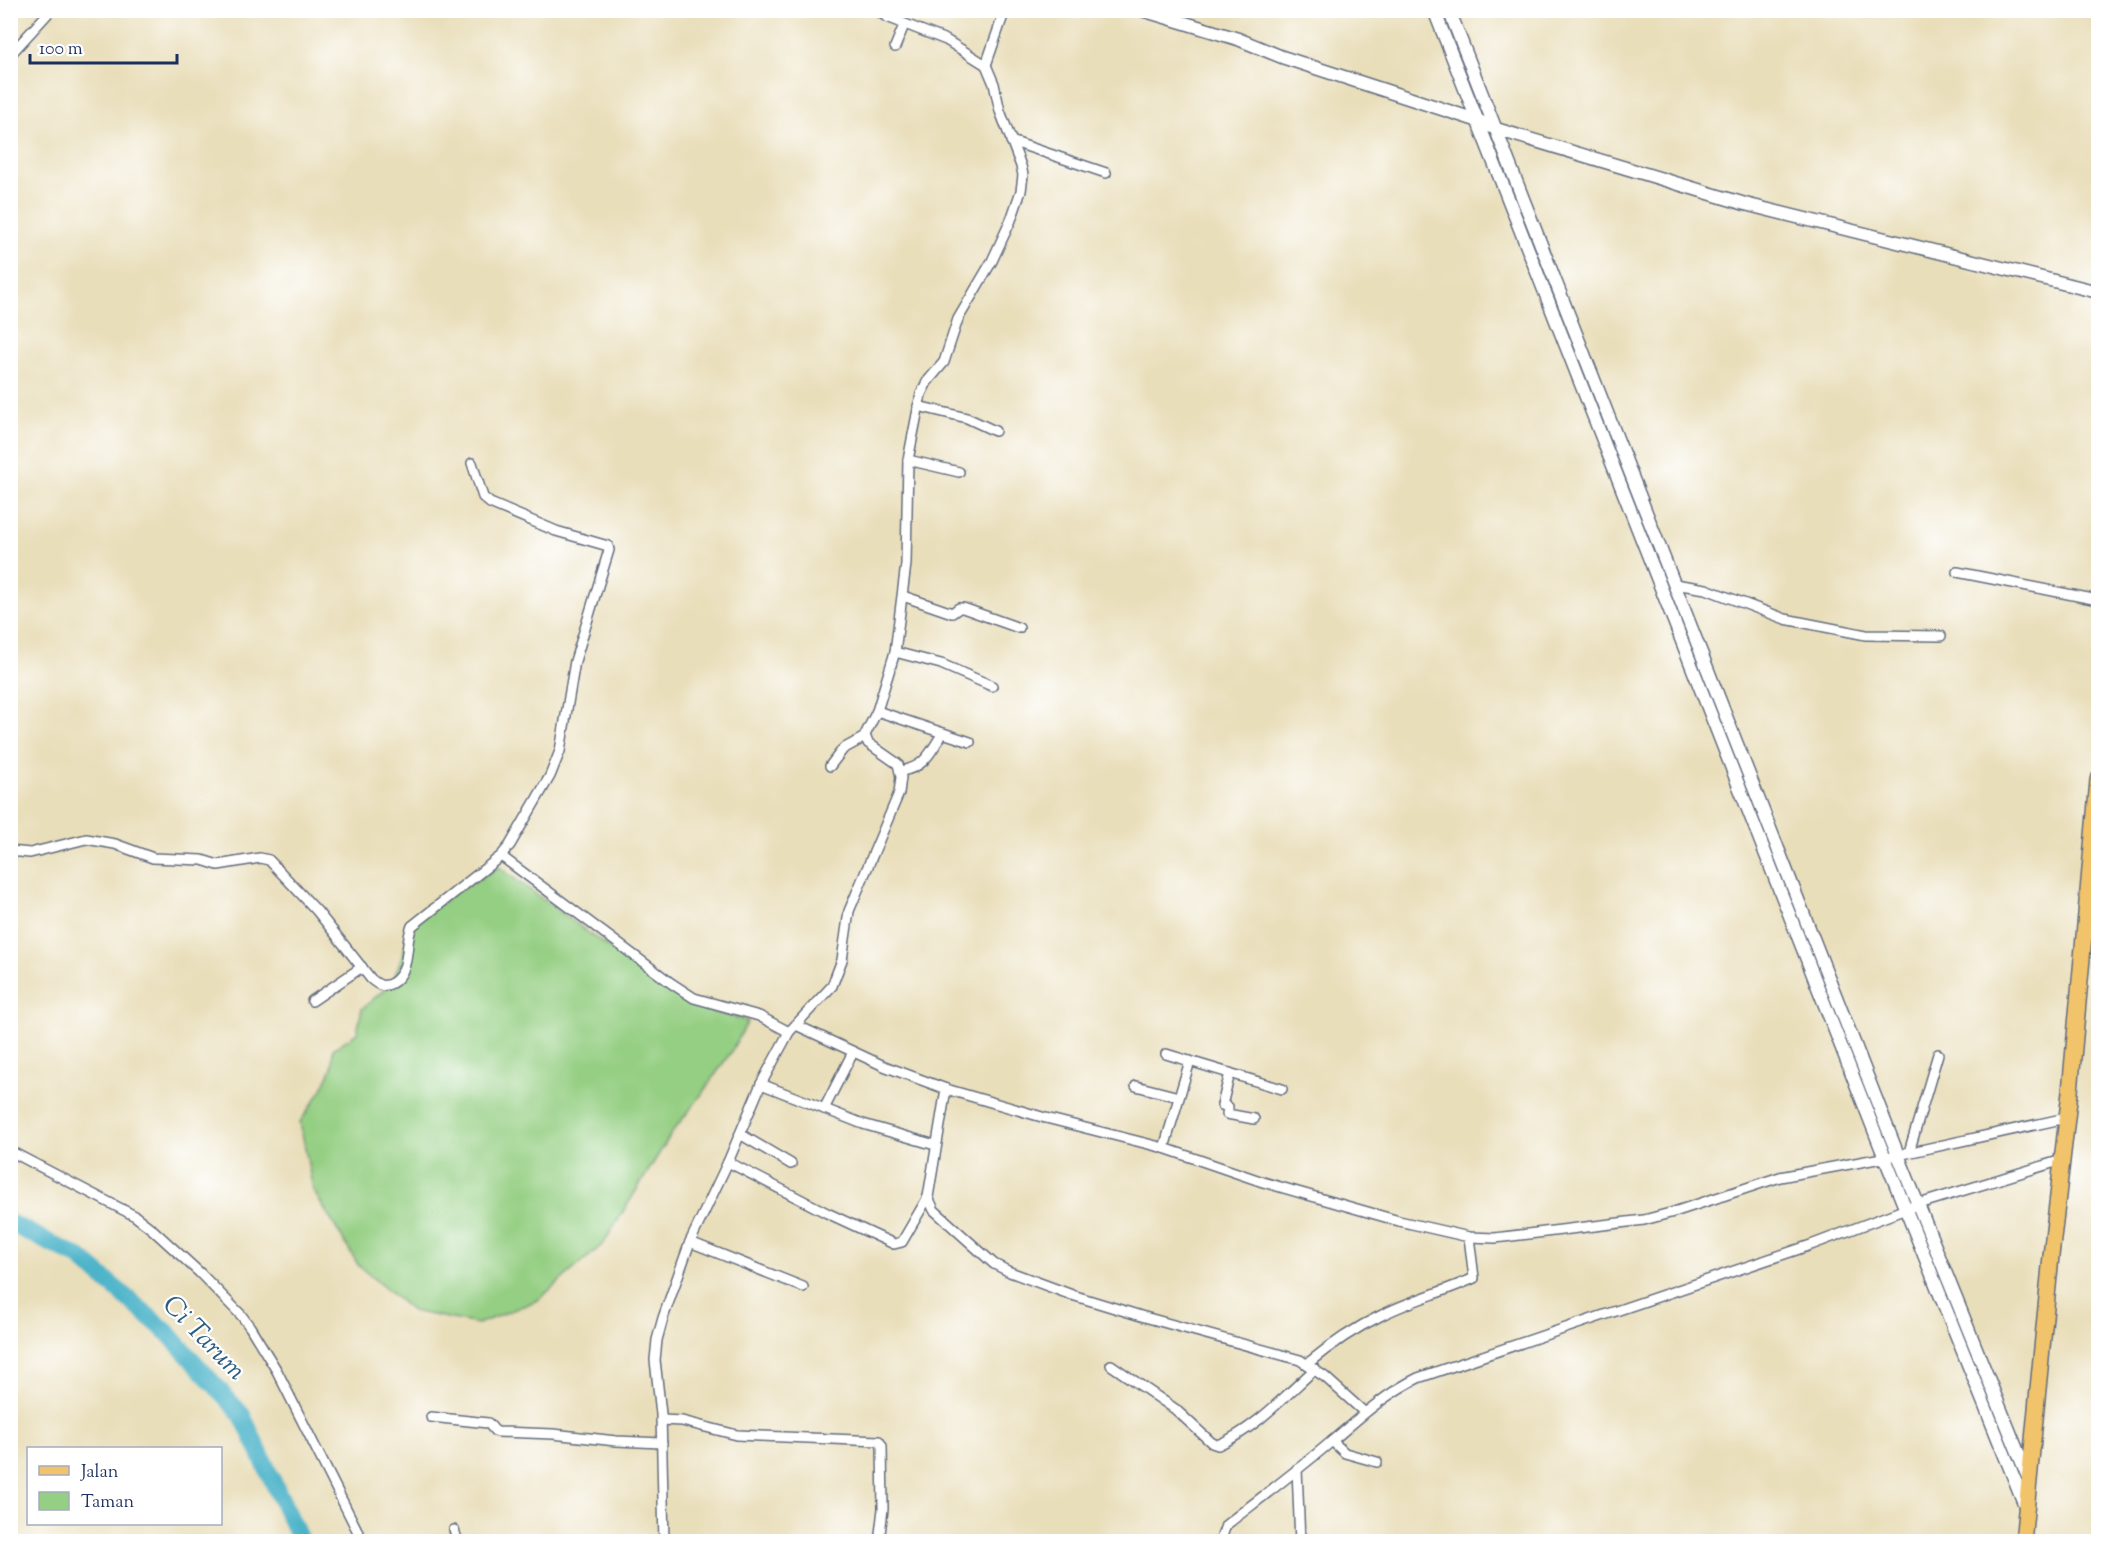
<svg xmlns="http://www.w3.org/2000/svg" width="2109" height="1552" viewBox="0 0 2109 1552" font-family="'Sorts Mill Goudy',serif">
	<rect width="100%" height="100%" fill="#fff"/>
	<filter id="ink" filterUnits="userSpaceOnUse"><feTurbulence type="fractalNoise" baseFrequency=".0167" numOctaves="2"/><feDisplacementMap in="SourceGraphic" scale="12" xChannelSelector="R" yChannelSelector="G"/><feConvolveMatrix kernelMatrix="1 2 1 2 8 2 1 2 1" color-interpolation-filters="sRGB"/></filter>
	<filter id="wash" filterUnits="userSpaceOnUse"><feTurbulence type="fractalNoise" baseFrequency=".008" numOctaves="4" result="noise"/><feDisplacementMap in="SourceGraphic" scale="24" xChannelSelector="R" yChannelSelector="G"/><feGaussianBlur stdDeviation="1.35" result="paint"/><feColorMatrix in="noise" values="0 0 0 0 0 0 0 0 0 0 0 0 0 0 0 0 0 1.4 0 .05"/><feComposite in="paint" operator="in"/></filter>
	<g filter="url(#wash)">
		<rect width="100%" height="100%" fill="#e9deba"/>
		<path fill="#95cf83" stroke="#587f70" stroke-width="1.5" d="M499 867 642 972 703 1009 748 1021 731 1052 699 1098 673 1131 603 1244 538 1300 478 1324 412 1311 359 1266 313 1190 300 1122 321 1091 332 1068 333 1049 357 1033 362 1009 393 982 412 926 453 894Z"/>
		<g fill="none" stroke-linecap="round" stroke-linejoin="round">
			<path stroke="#4ab2c8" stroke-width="18" d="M10 1223 80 1258 167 1332 242 1415 301 1542"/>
		</g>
	</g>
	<g filter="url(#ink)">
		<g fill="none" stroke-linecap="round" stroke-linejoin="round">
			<g stroke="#636c7e" stroke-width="12">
				<g id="minor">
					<path d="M895 47 904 25"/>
					<path d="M10 55 51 10"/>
					<path d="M986 65 1005 10"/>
					<path d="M1011 141 1106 173"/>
					<path d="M918 406 967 418 995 431"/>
					<path d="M908 460 959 472"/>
					<path d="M1957 572 2098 600"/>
					<path d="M1674 584 1706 589 1785 619 1866 635 1941 636"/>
					<path d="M903 596 952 613 959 608H963L1019 628"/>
					<path d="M895 652 941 664 992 686"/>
					<path d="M877 711 970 742"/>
					<path d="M830 766 843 749 865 737"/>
					<path d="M901 771C926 767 930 752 943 733"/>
					<path d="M10 851 30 853 86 839 115 844 153 858 202 860 218 865 260 858 269 860 317 911 371 979C378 985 383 988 392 983 412 971 404 944 412 926L501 856 510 845 550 776 560 751 575 661 609 550 608 546 556 531 490 503 483 497 472 463"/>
					<path d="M501 856 671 983 694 998 759 1016 789 1032"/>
					<path d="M312 1001 362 967"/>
					<path d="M796 1025 884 1066 946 1089 1042 1117 1164 1148 1263 1182 1399 1221 1469 1237 1495 1238 1644 1220 1674 1212 1780 1177 1898 1155 2066 1118"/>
					<path d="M1166 1054 1282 1089"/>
					<path d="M1230 1073 1222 1105 1228 1107 1227 1114 1254 1119"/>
					<path d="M761 1084 863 1124 935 1145"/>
					<path d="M1136 1086 1179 1097"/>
					<path d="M946 1089 928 1197 934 1210 994 1264 1010 1272 1072 1295 1141 1316 1300 1360 1325 1377 1364 1412"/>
					<path d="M824 1109 853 1052"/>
					<path d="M740 1134 791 1164"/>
					<path d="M1164 1148 1190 1061"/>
					<path d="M10 1151 135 1216 153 1230 200 1273 241 1315 250 1327 277 1371 363 1542"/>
					<path d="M1909 1152 1938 1054"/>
					<path d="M728 1162 827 1213 894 1244 902 1242 928 1197"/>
					<path d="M690 1242 803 1287"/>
					<path d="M1307 1364C1330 1345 1355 1328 1382 1315 1411 1300 1444 1292 1474 1278L1469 1237"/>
					<path d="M1111 1365 1175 1409 1212 1443 1218 1445C1255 1429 1285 1396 1315 1369"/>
					<path d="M431 1417 488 1423 495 1431 498 1432 553 1434 616 1441 662 1443"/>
					<path d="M661 1420 682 1421 737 1435 879 1441 882 1446 883 1509 879 1542"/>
					<path d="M1332 1441 1345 1453 1377 1462"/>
					<path d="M1297 1469 1300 1542"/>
					<path d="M454 1530 458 1542"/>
					<path d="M664 1542 661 1414 655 1360 657 1340 663 1318 690 1242 728 1162 761 1084 789 1032 832 986 842 960 849 911 899 793 901 777 898 764 868 743 865 735 877 711 895 652 906 564 908 460 921 394 927 382 944 362 958 319 992 261 1011 220 1021 191 1023 175 1021 166 1000 111 994 84 986 65 946 40 887 17 882 14 881 10"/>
					<path d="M1220 1542 1226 1525C1262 1497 1298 1470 1332 1441 1360 1417 1385 1394 1418 1378L1811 1245 1919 1204 2062 1160"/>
				</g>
			</g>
			<g stroke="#636c7e" stroke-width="15">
				<g id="tertiary">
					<path d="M1142 10 1238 39 1282 57 1479 121 1496 129 1745 204 2098 292"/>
					<path d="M1434 10 1885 1158 2026 1508"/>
					<path d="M1449 10 1898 1155 2028 1477"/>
					<path d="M2084 931 2098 933"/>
				</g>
			</g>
			<g stroke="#636c7e" stroke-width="18">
				<path id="primary" d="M2023 1542 2051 1256 2070 1092 2098 780"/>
			</g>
			<use href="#minor" stroke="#fff" stroke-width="9"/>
			<use href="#tertiary" stroke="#fff" stroke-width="12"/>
			<use href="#primary" stroke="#f1c36a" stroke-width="15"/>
		</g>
	</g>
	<g text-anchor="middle" stroke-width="4.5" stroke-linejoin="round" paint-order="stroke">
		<g font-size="27" font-style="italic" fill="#2b5d83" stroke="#fff">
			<text transform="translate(205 1337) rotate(46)" y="9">Ci Tarum</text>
		</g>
	</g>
	<rect width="2109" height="1552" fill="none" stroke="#fff" stroke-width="36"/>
	<rect x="27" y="1447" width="195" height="78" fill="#ffffff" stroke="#a4acbf" stroke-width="1.5"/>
	<rect x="39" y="1466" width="30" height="9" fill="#f1c36a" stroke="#a4acbf" stroke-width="1.5"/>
	<text x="81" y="1477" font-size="18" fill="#1b2f5e">Jalan</text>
	<rect x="39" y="1492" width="30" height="18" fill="#95cf83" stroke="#a4acbf" stroke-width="1.5"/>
	<text x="81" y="1507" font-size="18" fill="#1b2f5e">Taman</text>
	<path d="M30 54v9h147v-9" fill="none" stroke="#1b2f5e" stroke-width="3"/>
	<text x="39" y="54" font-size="18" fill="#1b2f5e" stroke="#ffffff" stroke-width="4.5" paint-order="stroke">100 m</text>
</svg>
